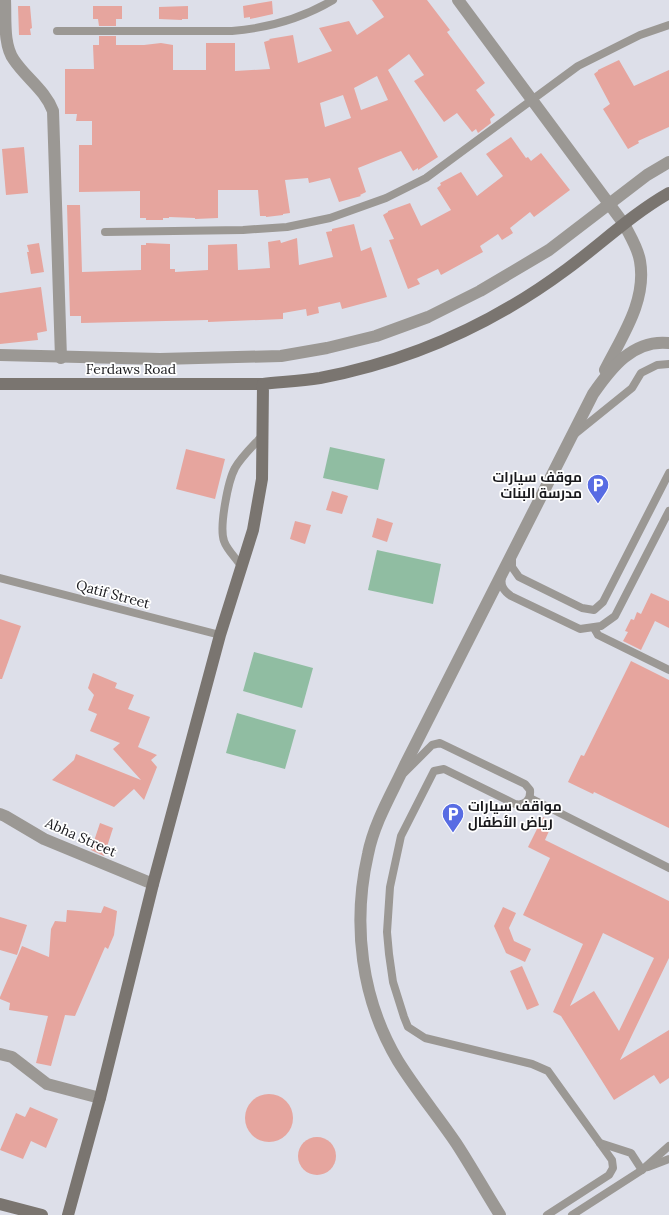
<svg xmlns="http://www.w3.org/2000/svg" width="669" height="1215" viewBox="0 0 669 1215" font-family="Lora,Cairo,serif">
	<rect width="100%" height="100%" fill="#dddfe9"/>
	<g fill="#90bda2">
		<path d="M330 447 385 459 378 490 323 478Z"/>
		<path d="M377 550 441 564 433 604 368 590Z"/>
		<path d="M254 652 313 668 302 708 243 691Z"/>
		<path d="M237 713 296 730 285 769 226 753Z"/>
	</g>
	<g fill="#e6a59e" fill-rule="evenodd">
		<path d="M372 0H427L450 30 447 32 485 83 476 90 495 115 490 119 491 123 478 133 476 129 472 132 457 113 444 122 414 81 424 75 409 54 388 70 438 157 418 170V168L413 171 401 151 358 168 366 192 360 195 361 196 339 202 330 178 309 183 308 178 285 180 290 213 283 214V215L266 217V216H260L258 190H218V218L195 219V218L169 217V218H163V220H146V218H140V191L79 192V145H92V121H76L77 114H65V69H94L93 45H99V36H116V45H144L161 43 173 45V70H206V43H235V71L270 69 264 42 270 40 269 39 293 35 298 63 332 51 319 28 349 21 357 35 384 17ZM377 76 388 100 361 110 354 88ZM343 95 351 118 325 127 320 103Z"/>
		<path d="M272 1 273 14 250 19V17L244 18 243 6Z"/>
		<path d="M18 6H30L32 28 30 29 31 35H19Z"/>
		<path d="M93 6H122V19H116V26H99L98 19H93Z"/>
		<path d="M188 6V19H182V20L159 19V7Z"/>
		<path d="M619 60 634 86 669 70V127L638 141 639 143 628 149 603 109 610 104 594 74 598 71V70Z"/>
		<path d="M511 137 526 158 528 157 531 161 541 153 570 190 534 217 530 212 510 228 513 233 502 240 498 234 480 246 483 252 441 275 438 269 417 279 420 284 408 289 389 240 394 239 383 215 388 212V211L410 203 421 226 451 210 437 188 441 185 440 183 461 172 477 196 503 176 486 154Z"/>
		<path d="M24 147 28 193 6 195 2 149Z"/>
		<path d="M67 205H80L82 272 141 270V245H146V243L170 244V269H175V272L208 270V245L237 244 238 270 270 268 268 242 280 240 281 243 297 238 299 265 333 257 326 232 332 231V229L354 224 361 251 371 247 387 297 342 309 340 302 318 307 319 313 307 316 306 309 283 313V319L208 322V320L81 323V316H70Z"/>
		<path d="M39 243 44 272 31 274 27 252H29L27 245Z"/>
		<path d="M41 287 47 331 37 333 38 340 0 344V293Z"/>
		<path d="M186 449 225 459 215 499 176 489Z"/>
		<path d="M332 491 348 496 342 514 326 510Z"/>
		<path d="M377 518 393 523 387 542 372 537Z"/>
		<path d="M295 521 311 525 305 544 290 539Z"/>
		<path d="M651 593 669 601V628L655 621 641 650 623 641 628 632 625 631 631 619 634 620 637 612 641 614Z"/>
		<path d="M0 619 21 626 2 679H0Z"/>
		<path d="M631 661 669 680V828L594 792 593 794 568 782 581 755 584 756Z"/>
		<path d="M93 673 117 683 115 688 134 695 128 709 150 717 138 747 157 755 151 760 157 767 144 800 134 789 114 807 52 780 74 760 76 754 141 780 113 749 120 743 90 731 97 714 88 710 94 695 88 688Z"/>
		<path d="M543 817 553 822 545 840 669 901V958L620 1060 669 1030V1078L660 1084 654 1075 614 1100 561 1016 553 1012 583 944 523 915 550 858 528 847ZM603 933 654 958 619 1031 594 991 570 1006Z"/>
		<path d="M100 823 113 828 104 856 91 850Z"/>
		<path d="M104 906 117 911 114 935 108 949 105 947 75 1016 65 1015 51 1066 36 1063 48 1016 9 1010 10 1003 0 999V997L22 946 49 957 51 929 55 921 66 922 67 910 101 913Z"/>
		<path d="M503 907 516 913 509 928 514 941 531 949 525 962 506 953 494 926Z"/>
		<path d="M0 917 27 925 17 955 0 950Z"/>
		<path d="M522 966 539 1005 527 1010 510 971Z"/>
		<circle cx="269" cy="1118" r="24"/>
		<path d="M30 1107 58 1119 46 1148 31 1141 23 1159 0 1150 16 1113 25 1117Z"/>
		<circle cx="317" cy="1156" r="19"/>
	</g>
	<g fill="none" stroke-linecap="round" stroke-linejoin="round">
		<g stroke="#9b9894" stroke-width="8">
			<path d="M57 31H232C268 28 301 19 333 0"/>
			<path d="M105 232 243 230 287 227 330 218 386 198 426 178 578 66 640 35 669 25"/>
			<path d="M575 434 632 388 641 373 657 365 669 364"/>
			<path d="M512 557V567L519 577 582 608 594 610 603 602 669 473"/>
			<path d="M241 566C236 558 227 550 224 541 219 527 228 481 235 468 242 456 254 445 263 435"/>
			<path d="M502 577C500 586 504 591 511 596L580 629 601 626 615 616 669 511"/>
			<path d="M0 578 220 635"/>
			<path d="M594 628 598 635 669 670"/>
			<path d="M404 773 432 745 440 743 525 784 530 790C531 800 525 806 515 804L444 769 434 771 401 836 390 887 387 932 389 954 393 982 404 1017 408 1027 425 1038 532 1064 548 1071 612 1160 613 1168 609 1175 547 1215"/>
			<path d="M530 798 669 868"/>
			<path d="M600 1143 631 1153 642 1170"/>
			<path d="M648 1167 669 1159"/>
			<path d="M572 1215 642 1170 669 1146"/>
		</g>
		<g stroke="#9b9894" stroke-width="12">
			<path d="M5 0C6 18 3 45 14 60 26 78 45 90 53 111L61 358"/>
			<path d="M458 0 624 224C630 236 638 248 640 261 647 301 622 336 605 370"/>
			<path d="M0 355 160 359 281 356 327 348 376 336 428 317 480 291 549 250 647 175 669 162"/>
			<path d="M0 814 5 816 44 839 153 884"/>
			<path d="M0 1054 12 1057 47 1084 100 1098"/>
			<path d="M500 1215C485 1191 471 1166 456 1143 437 1115 416 1090 398 1061 361 999 352 924 368 854 374 823 392 793 405 765L593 394C611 368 633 339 669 343"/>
		</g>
		<g stroke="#7a7570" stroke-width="12">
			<path d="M0 384H263"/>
			<path d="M0 1204 42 1215"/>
			<path d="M68 1215 100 1098 153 884 220 635 253 530 262 479 263 384C281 382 301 381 320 378 411 361 493 324 567 269 601 244 632 214 669 193"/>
		</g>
	</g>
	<defs>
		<g id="parking-pin" transform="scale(1.15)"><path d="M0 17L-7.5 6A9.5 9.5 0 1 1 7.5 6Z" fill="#586ce3" stroke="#fff"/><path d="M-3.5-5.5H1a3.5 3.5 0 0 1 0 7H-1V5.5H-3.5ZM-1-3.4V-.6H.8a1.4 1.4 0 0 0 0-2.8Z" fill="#fff"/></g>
	</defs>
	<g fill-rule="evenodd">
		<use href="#parking-pin" x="598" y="485"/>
		<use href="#parking-pin" x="453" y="814"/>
	</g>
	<g text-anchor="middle" stroke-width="3.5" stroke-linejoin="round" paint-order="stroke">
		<g font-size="14" fill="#18181c" stroke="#fff">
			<text x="131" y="374">Ferdaws Road</text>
			<text transform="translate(113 594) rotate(15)" y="5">Qatif Street</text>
			<text transform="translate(81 837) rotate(24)" y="5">Abha Street</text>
		</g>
		<g font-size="14" font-weight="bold" fill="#18181c" stroke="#fff" text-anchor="end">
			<text x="582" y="482">موقف سيارات<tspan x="582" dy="16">مدرسة البنات</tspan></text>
			<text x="468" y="811" text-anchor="start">مواقف سيارات<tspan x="468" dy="16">رياض الأطفال</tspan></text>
		</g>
	</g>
</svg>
